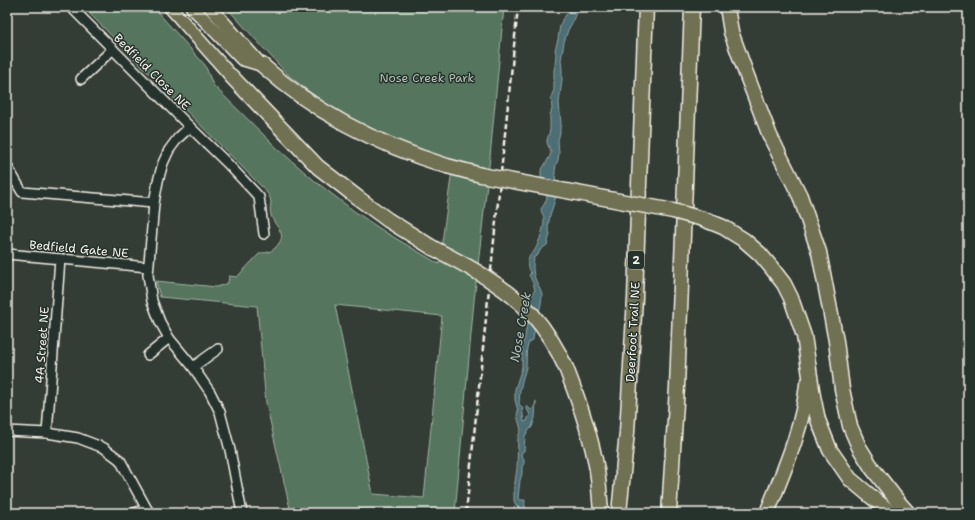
<svg xmlns="http://www.w3.org/2000/svg" width="975" height="520" viewBox="0 0 975 520" font-family="'Shantell Sans',sans-serif">
	<rect width="100%" height="100%" fill="#333c35"/>
	<filter id="ink" filterUnits="userSpaceOnUse"><feTurbulence type="fractalNoise" baseFrequency=".025" numOctaves="2"/><feDisplacementMap in="SourceGraphic" scale="8" xChannelSelector="R" yChannelSelector="G"/><feConvolveMatrix kernelMatrix="1 2 1 2 8 2 1 2 1" color-interpolation-filters="sRGB"/></filter>
	<g filter="url(#ink)">
		<path fill="#55755e" stroke="#a4b3a3" fill-rule="evenodd" d="M83 7H153L205 65 213 85 278 149 315 181 354 211 385 232 439 264 453 163 423 153 372 130 325 104 288 75 226 7H504L490 157 474 301 455 513H291L266 403 257 306 160 297 156 281 217 287 228 283 229 276 237 277 260 253C266 253 271 252 275 248 290 233 275 229 271 215 270 210 270 208 271 203 271 197 267 193 264 189ZM335 305 442 316 424 498 373 494Z"/>
		<path fill="#4d6e74" stroke="#90a2a2" d="M571 7H578L572 23 568 30 564 42 561 60 562 69V80L559 103 561 123 560 128V133L558 140 559 153 558 160 556 165 555 171 556 197 550 215 548 227 550 234 547 245 540 250 538 255 533 258 534 259C532 267 533 275 537 283 539 286 541 290 542 294 542 308 534 325 533 340L529 342C525 350 527 358 526 367 525 373 522 379 521 386 519 392 520 398 519 404L522 407 524 422 527 421 528 418 530 415 526 407 527 406 531 410H532L535 405 536 401 535 418 532 427 528 431 525 436 524 451 521 453 522 459 524 458V463L522 467V474L520 480 518 498 519 500H525C524 506 526 507 526 513H510L513 510H515L518 512 520 511 519 508 516 505 514 501V489L517 468 518 437 521 430 517 415 518 411 515 400V389L522 367V347L525 337 530 301 532 294 535 290 533 283 529 275 531 273C528 270 526 263 529 259V257C531 254 533 253 535 250 539 242 545 226 544 218 544 215 541 213 541 209L545 203 547 197 543 191 541 176V171L550 156 551 152 547 143V140L550 130V115L552 109 551 97 554 90V70L555 65 556 54 555 50 558 39 560 25 563 18 567 14Z"/>
		<g fill="none" stroke-linecap="round" stroke-linejoin="round">
			<g stroke="#f4f1e8" stroke-width="12">
				<g id="minor">
					<path d="M71 7 190 127 227 163 259 197 264 234"/>
					<path d="M81 79 113 49"/>
					<path d="M190 127 178 138 169 150 163 163 158 181 154 203 148 275 152 301 160 322 169 338 193 367 210 392 220 412 230 450 242 513"/>
					<path d="M7 166 22 192 154 203"/>
					<path d="M7 254 148 267"/>
					<path d="M148 355 169 338"/>
					<path d="M193 367 218 349"/>
					<path d="M7 431 47 433 78 438 104 448 120 460 149 513"/>
					<path d="M47 433 60 259"/>
					<path d="M134 513 147 509"/>
				</g>
			</g>
			<g stroke="#f4f1e8" stroke-width="15">
				<g id="major">
					<path d="M170 7 231 76"/>
					<path d="M192 7 242 59 262 65"/>
					<path d="M210 7 261 65"/>
				</g>
			</g>
			<g stroke="#f4f1e8" stroke-width="17">
				<g id="highway">
					<path d="M727 7 731 32 747 76 770 136 800 196 819 252 836 341 842 389 850 426 859 447 872 468 900 504 908 513"/>
					<path d="M262 65C315 113 379 145 447 166"/>
					<path d="M231 76 318 167 358 198 388 220 433 248"/>
					<path d="M713 223 723 227 744 240 760 254 771 267 784 284 791 298 804 336 813 396 818 420 830 450 850 479 891 513"/>
					<path d="M566 368C579 401 591 435 597 470 599 484 600 499 601 513"/>
					<path d="M619 513 627 432 635 298 639 184 646 7"/>
					<path d="M669 513 677 387 692 7"/>
					<path d="M767 513C783 472 803 429 807 384"/>
				</g>
			</g>
			<use href="#minor" stroke="#26332d" stroke-width="9"/>
			<use href="#major" stroke="#706f52" stroke-width="12"/>
			<use href="#highway" stroke="#706f52" stroke-width="14"/>
			<path stroke="#f4f1e8" stroke-width="2.5" stroke-dasharray="6 3" stroke-linecap="butt" d="M466 513 518 7"/>
			<g stroke="#f4f1e8" stroke-width="17" stroke-linecap="butt">
				<g id="highway-bridge">
					<path d="M447 166 481 175 673 211 703 219 713 223"/>
					<path d="M433 248C468 266 504 285 532 314 546 330 557 348 566 368"/>
				</g>
			</g>
			<use href="#highway-bridge" stroke="#706f52" stroke-width="14"/>
		</g>
	</g>
	<g text-anchor="middle" stroke-width="3" stroke-linejoin="round" paint-order="stroke">
		<rect fill="#26332d" stroke="#b6b8b0" stroke-width="1" x="628" y="251" width="16" height="18" rx="3"/>
		<g font-size="11" font-weight="bold" fill="#f4f1e8">
			<text x="636" y="264">2</text>
		</g>
		<g font-size="12" fill="#f4f1e8" stroke="#26332d">
			<text transform="translate(152 72) rotate(45)" y="4">Bedfield Close NE</text>
			<text transform="translate(79 249) rotate(5)" y="4">Bedfield Gate NE</text>
			<text transform="translate(633 332) rotate(-87)" y="4">Deerfoot Trail NE</text>
			<text transform="translate(42 345) rotate(-86)" y="4">4A Street NE</text>
		</g>
		<g font-size="12" fill="#b4bfb1" stroke="#26332d">
			<text x="427" y="82">Nose Creek Park</text>
		</g>
		<g font-size="13" font-style="italic" fill="#b1bdba" stroke="#26332d">
			<text transform="translate(520 327) rotate(-80)" y="5">Nose Creek</text>
		</g>
	</g>
	<rect width="975" height="520" fill="none" stroke="#26332d" stroke-width="24"/>
	<rect x="12" y="12" width="951" height="496" fill="none" stroke="#f4f1e8" stroke-width="1.5" filter="url(#ink)"/>
</svg>
